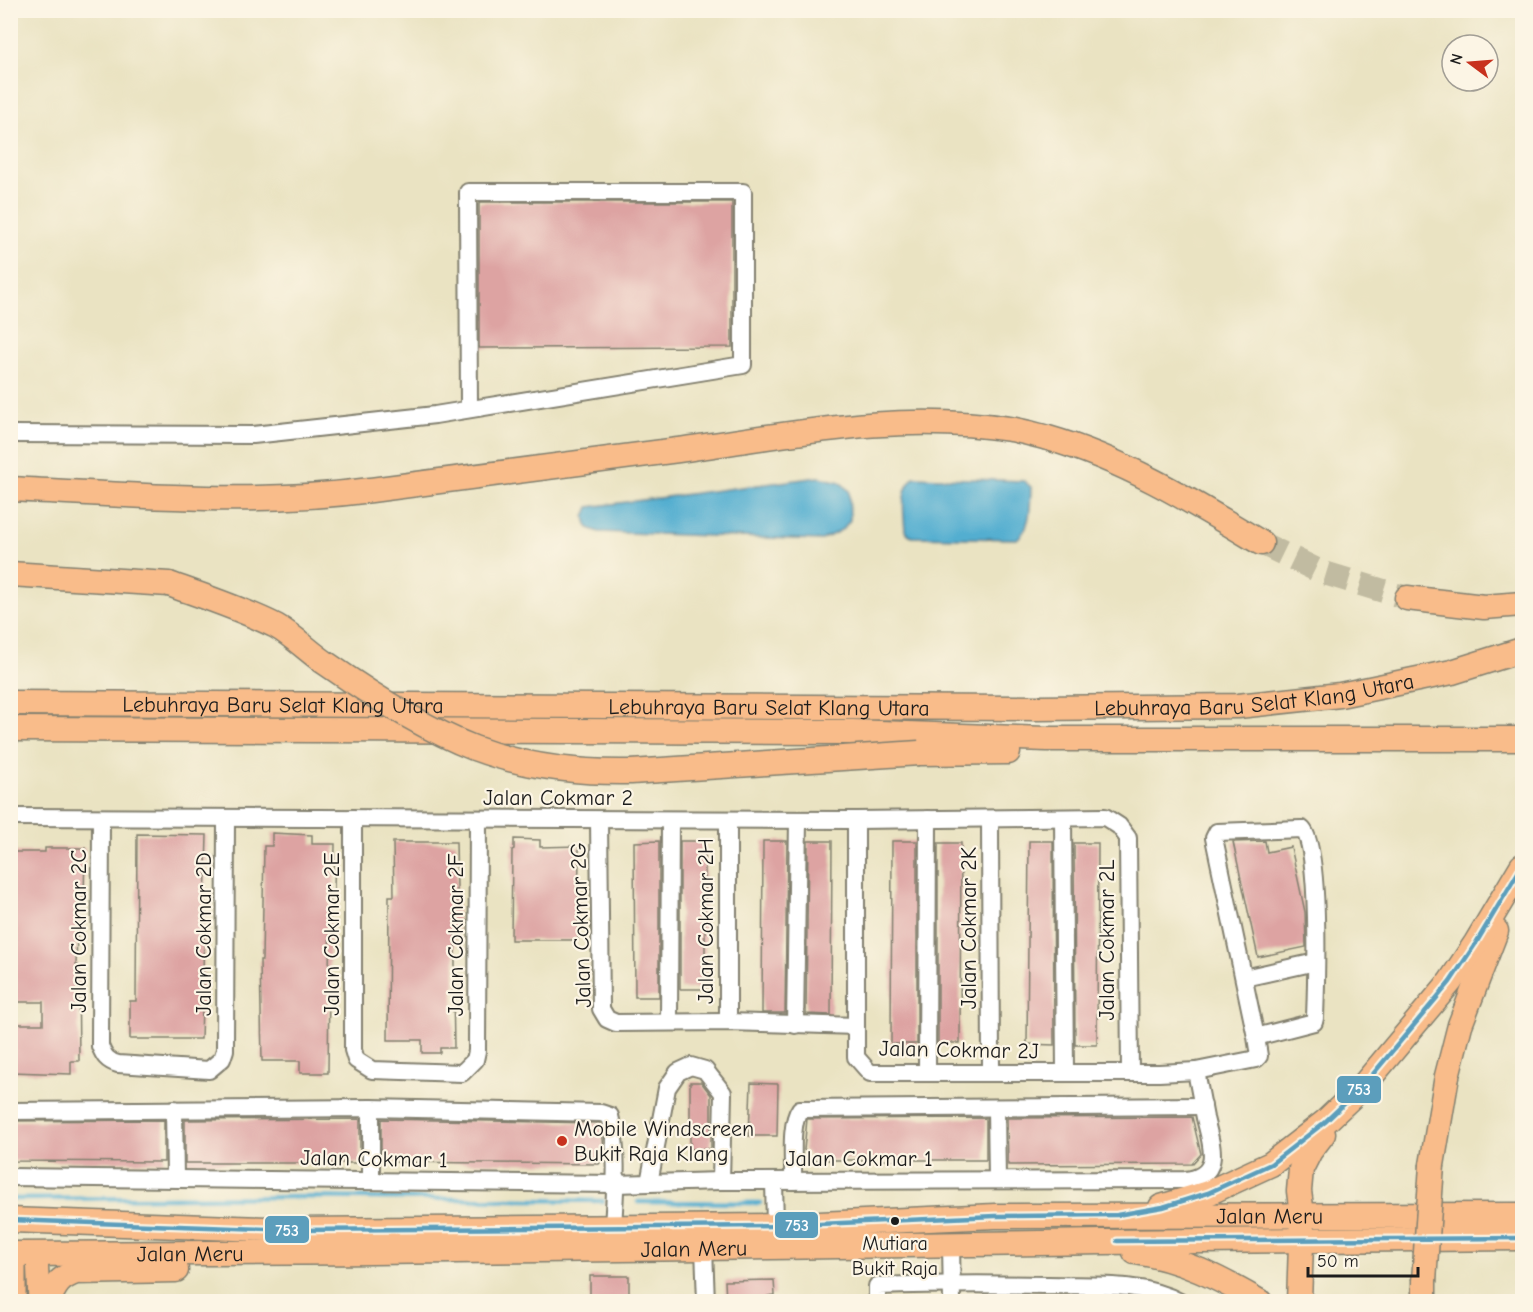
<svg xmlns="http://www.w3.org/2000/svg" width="1533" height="1312" viewBox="0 0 1533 1312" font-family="'Comic Neue',sans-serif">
	<rect width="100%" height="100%" fill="#fcf5e5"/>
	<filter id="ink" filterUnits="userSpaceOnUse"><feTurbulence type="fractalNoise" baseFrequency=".0167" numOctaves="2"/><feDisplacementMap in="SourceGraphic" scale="12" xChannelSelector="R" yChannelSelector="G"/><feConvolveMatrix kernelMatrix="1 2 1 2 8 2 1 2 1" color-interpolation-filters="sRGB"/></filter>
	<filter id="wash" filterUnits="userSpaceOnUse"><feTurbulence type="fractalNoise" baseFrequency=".008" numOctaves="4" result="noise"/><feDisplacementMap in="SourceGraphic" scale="24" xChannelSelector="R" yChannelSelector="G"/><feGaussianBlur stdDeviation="1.35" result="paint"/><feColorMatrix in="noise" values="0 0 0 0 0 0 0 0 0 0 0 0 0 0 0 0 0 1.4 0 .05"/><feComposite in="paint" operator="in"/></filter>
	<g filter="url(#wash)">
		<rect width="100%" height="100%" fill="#eae3c2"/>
		<g fill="#52aed0" stroke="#376576" stroke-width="1.5">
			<path d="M819 477 840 482 849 491 850 520 843 529 822 540 599 532 588 528 585 517 589 507Z"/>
			<path d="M914 477 1024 481 1031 487C1030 505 1032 527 1017 539L912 537 905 531C904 513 899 491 914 477Z"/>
		</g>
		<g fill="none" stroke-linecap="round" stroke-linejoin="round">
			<g stroke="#52aed0" stroke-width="4.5">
				<path d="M10 1199 295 1197 603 1201"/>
				<path d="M638 1202 760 1203"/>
			</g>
		</g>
		<g id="blocks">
			<g fill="#dda3a2">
				<path d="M479 202H732V347L479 348Z"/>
				<path d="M272 833 312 835V844H335L334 892H330L328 1073H300V1061H262L260 960H262L264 846H272Z"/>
				<path d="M137 834 207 835 201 1039H130V1001H136Z"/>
				<path d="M514 839 540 840V847L579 846 578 940H511L512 850 514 849Z"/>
				<path d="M659 841V997H635L634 842Z"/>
				<rect x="680" y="841" width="25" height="148"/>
				<path d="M763 841H787L785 1013H762Z"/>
				<path d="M808 841H832L831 1015 806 1014Z"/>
				<path d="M892 841H917V1044H891Z"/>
				<path d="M1029 841H1053L1054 1045 1027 1044Z"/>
				<path d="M1265 841 1267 852 1291 847 1305 912 1306 947 1258 957 1233 842Z"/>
				<path d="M393 842H456L458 933H455V987H453L454 1048H440V1053H422V1040H388L389 896H394Z"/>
				<path d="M938 843H961L960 1043H938Z"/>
				<path d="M1074 843H1098L1097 1045H1075Z"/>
				<path d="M45 848H85L84 900H78L76 965H78L79 1061H71V1074L11 1072V1024H43V1002H10V852H45Z"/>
				<path d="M690 1082H701L711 1095V1149H690Z"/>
				<path d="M751 1083 778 1084 777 1136H749Z"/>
				<path d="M1192 1117 1201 1154 1192 1164 1008 1165 1007 1118Z"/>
				<path d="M986 1118V1160H814L804 1150 807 1119Z"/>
				<path d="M360 1119V1163H185V1120Z"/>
				<path d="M381 1119 599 1123 602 1131 605 1156 599 1164 381 1162Z"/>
				<path d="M164 1120V1162L10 1161V1121Z"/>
				<rect x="590" y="1276" width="39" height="26"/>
				<path d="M774 1280 775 1295 768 1296V1302H726L725 1281Z"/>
			</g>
		</g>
	</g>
	<g filter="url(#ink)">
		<use href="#blocks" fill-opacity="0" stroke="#83806f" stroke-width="1.5"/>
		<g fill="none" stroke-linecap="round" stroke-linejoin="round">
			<path stroke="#c1bba1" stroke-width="24" stroke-dasharray="24 12" stroke-linecap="butt" d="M1261 543 1321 572 1407 598"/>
			<g stroke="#83806f" stroke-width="20">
				<g id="minor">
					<path d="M10 434 253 435 435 415 743 365V192H468L469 409"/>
					<path d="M10 817 856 820 1105 817 1119 826 1128 838 1130 1073"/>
					<path d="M101 818 100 1046C104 1056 107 1061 118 1064L209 1070 222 1059 225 1050 226 818"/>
					<path d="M353 818V1050L356 1060 372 1070 462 1073 475 1060 477 1051 478 819"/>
					<path d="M1063 818 1065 1073"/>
					<path d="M990 819 991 1073"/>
					<path d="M599 820 601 1009 607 1019 616 1023 728 1022 856 1026"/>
					<path d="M728 820V1022"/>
					<path d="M856 820V1057L870 1073H1159L1196 1071 1256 1059 1259 1056 1256 1037 1214 838 1217 832 1302 829C1321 841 1316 990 1315 1018L1314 1022 1256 1037"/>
					<path d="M1244 978 1316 962"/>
					<path d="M669 1022 670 820"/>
					<path d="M795 1025 798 820"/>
					<path d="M927 1073 928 819"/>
					<path d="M371 1108V1180"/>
					<path d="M174 1109 175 1178"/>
					<path d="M996 1109 997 1180"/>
					<path d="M10 1111 371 1108 601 1113 610 1116C619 1149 615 1193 613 1227"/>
					<path d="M10 1177 615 1184 721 1181 1185 1180C1224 1176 1211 1144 1205 1118 1202 1102 1199 1087 1196 1071"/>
					<path d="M774 1181 775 1226"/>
					<path d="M793 1181C794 1162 789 1125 800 1109L1203 1106"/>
					<path d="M649 1183 667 1088 678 1072 691 1066 705 1070 723 1093 721 1181"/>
					<path d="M951 1243 952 1302"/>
					<path d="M704 1248 706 1302"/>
					<path d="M877 1302V1286C934 1284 991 1284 1048 1285 1091 1286 1141 1281 1180 1302"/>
				</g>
			</g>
			<g stroke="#83806f" stroke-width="24">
				<g id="major">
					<path d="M37 1254 39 1302"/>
					<path d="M15 1302V1254"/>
				</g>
			</g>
			<g stroke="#83806f" stroke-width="27">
				<g id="highway">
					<path d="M10 489C131 495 251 506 371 490 473 477 575 464 678 450 788 435 899 411 1010 429 1023 431 1036 435 1048 438 1125 460 1193 502 1261 543"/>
					<path d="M10 574 169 584"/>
					<path d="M1407 598 1484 607 1522 604"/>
					<path id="s1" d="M10 703 1037 708 1238 706 1340 695 1452 672 1522 650"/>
					<path d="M10 729 852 732 1047 739H1522"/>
					<path d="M919 753 1008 752"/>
					<path d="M1432 1165 1447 1076 1460 1025 1496 931"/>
					<path d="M1161 1207 1208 1193 1271 1164 1325 1122 1363 1086 1450 982 1476 943 1522 866"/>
					<path id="s2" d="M10 1220 294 1230 775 1226 995 1216 1522 1215"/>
					<path d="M1135 1252C1182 1259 1219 1278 1260 1302"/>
					<path id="s3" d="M10 1254C241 1253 471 1252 702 1248 975 1244 1249 1239 1522 1238"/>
					<path d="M48 1302C55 1285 59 1278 76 1272L176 1270"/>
					<path d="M1299 1302 1302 1215 1299 1191 1301 1169 1310 1151 1323 1134"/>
					<path d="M1424 1302V1281"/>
				</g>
			</g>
			<use href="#minor" stroke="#fff" stroke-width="16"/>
			<use href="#major" stroke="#f9bc8a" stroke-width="21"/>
			<use href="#highway" stroke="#f9bc8a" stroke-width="24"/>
			<g stroke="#83806f" stroke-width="27" stroke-linecap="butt">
				<g id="highway-bridge">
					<path d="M169 584C205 597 242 609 276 626 294 636 310 653 327 664 370 694 425 729 474 748 525 767 578 773 631 772L919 753"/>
					<path d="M1424 1281 1432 1165"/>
				</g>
			</g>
			<use href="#highway-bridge" stroke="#f9bc8a" stroke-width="24"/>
			<g stroke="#fcf5e5" stroke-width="9">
				<g id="bus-1">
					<path d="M10 1220 294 1230 775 1226 995 1216 1117 1215 1163 1207 1208 1193 1271 1164 1325 1122 1363 1086 1450 982 1476 943 1522 866"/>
					<path d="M1117 1241 1522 1238"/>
				</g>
			</g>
			<use href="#bus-1" stroke="#5c9ebc" stroke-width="4.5"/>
		</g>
	</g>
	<circle fill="#c8321e" stroke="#fcf5e5" stroke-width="2" cx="562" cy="1141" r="6"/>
	<circle fill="#1c1c1c" stroke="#fcf5e5" stroke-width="2" cx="895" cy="1221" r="5"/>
	<g text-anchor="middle" stroke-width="4.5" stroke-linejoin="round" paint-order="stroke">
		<g font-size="20" fill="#1c1c1c" stroke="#fcf5e5">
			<text x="895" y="1250">Mutiara<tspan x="895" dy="25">Bukit Raja</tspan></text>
		</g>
		<g font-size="22" fill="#1c1c1c" stroke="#fcf5e5">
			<text dy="8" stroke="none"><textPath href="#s1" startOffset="1245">Lebuhraya Baru Selat Klang Utara</textPath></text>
			<text dy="8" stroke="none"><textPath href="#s1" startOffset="273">Lebuhraya Baru Selat Klang Utara</textPath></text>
			<text dy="8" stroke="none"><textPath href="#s1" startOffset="759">Lebuhraya Baru Selat Klang Utara</textPath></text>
			<text x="558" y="805">Jalan Cokmar 2</text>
			<text transform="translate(705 921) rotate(-90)" y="8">Jalan Cokmar 2H</text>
			<text transform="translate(580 925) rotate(-92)" y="8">Jalan Cokmar 2G</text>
			<text transform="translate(968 928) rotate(-90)" y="8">Jalan Cokmar 2K</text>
			<text transform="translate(78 931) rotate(-90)" y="8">Jalan Cokmar 2C</text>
			<text transform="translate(203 934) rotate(-90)" y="8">Jalan Cokmar 2D</text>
			<text transform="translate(331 934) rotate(-90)" y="8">Jalan Cokmar 2E</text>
			<text transform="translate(455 935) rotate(-90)" y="8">Jalan Cokmar 2F</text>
			<text transform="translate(1106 940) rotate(-90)" y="8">Jalan Cokmar 2L</text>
			<text transform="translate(959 1049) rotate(1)" y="8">Jalan Cokmar 2J</text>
			<text transform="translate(374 1158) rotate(1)" y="8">Jalan Cokmar 1</text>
			<text x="859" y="1166">Jalan Cokmar 1</text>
			<text dy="8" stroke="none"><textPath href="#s2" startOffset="1260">Jalan Meru</textPath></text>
			<text dy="8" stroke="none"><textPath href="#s3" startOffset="684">Jalan Meru</textPath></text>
			<text dy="8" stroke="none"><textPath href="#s3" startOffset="180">Jalan Meru</textPath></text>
		</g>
		<g font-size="22" fill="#1c1c1c" stroke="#fcf5e5" text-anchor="start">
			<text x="574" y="1136">Mobile Windscreen<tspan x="574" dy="25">Bukit Raja Klang</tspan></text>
		</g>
	</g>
	<g stroke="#fcf5e5" stroke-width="2">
		<rect x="1336" y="1075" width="46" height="29" rx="6" fill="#5c9ebc"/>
		<rect x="774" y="1211" width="45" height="28" rx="6" fill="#5c9ebc"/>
		<rect x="264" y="1215" width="46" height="29" rx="6" fill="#5c9ebc"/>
	</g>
	<g font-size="16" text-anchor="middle" font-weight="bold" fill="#fff">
		<text x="1359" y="1095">753</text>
		<text x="797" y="1231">753</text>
		<text x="287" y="1236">753</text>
	</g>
	<rect width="1533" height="1312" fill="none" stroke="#fcf5e5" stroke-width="36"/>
	<g transform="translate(1470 63) rotate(286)"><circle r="28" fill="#fcf5e5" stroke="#a29e95" stroke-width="1.5"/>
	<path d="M0-4.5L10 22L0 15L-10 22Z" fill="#c8321e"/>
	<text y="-9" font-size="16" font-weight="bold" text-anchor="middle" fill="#1c1c1c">N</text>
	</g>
	<path d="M1308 1267v9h110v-9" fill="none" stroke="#1c1c1c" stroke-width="3"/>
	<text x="1317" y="1267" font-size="18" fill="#1c1c1c" stroke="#fcf5e5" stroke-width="4.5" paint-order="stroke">50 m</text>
</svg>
